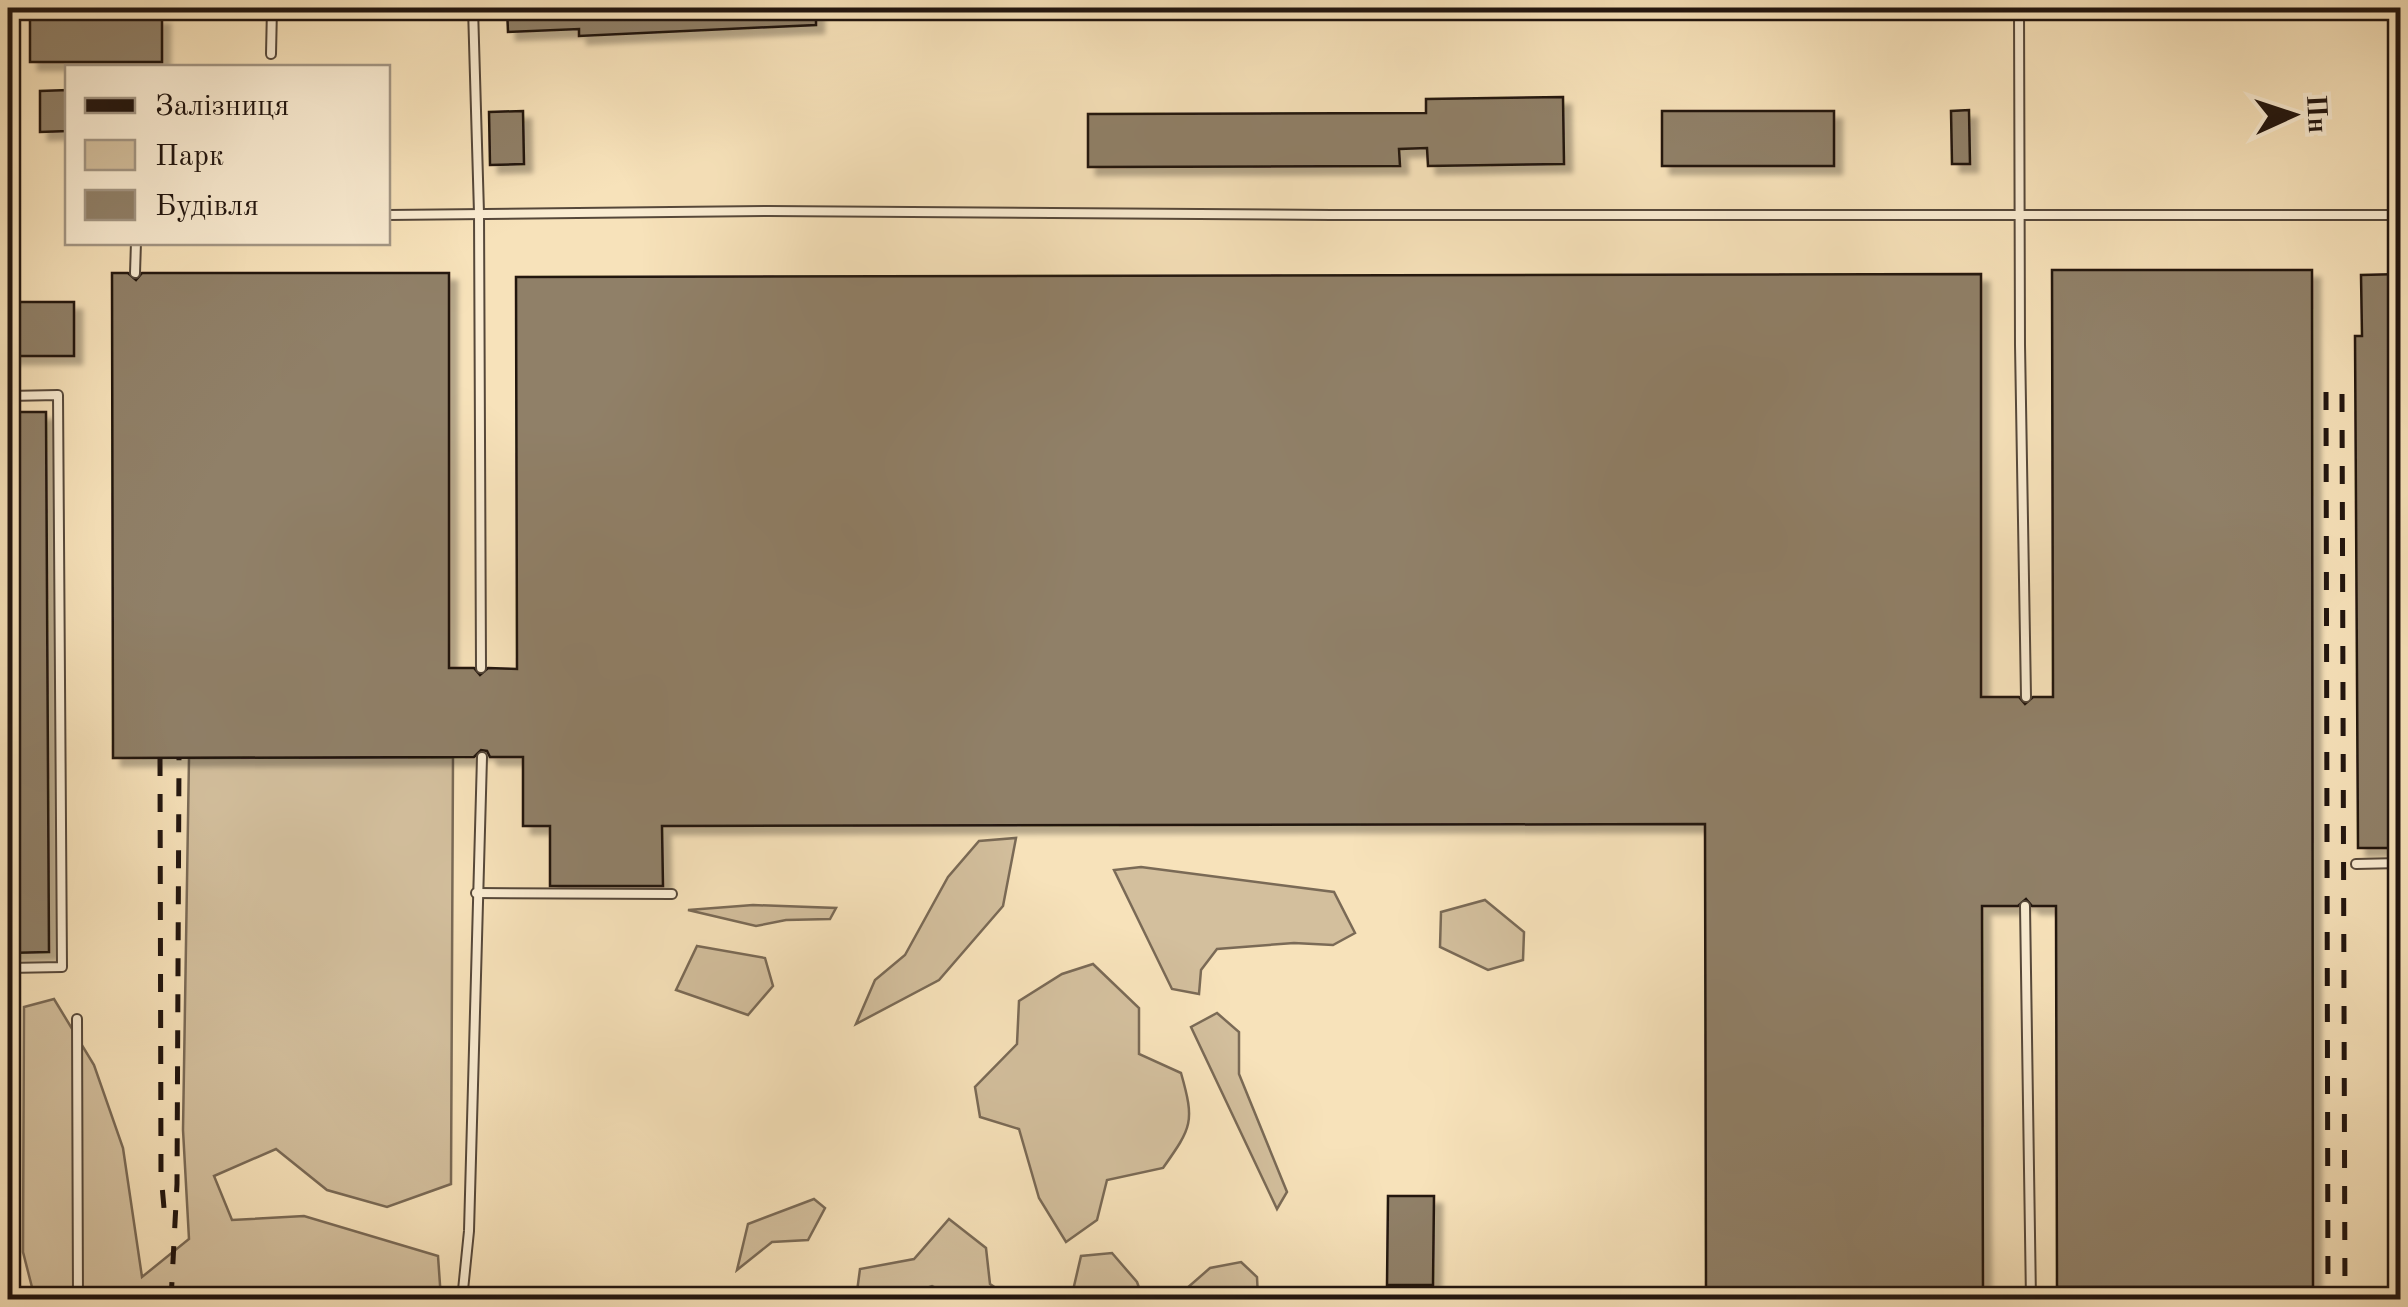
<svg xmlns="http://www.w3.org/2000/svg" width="2408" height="1307" viewBox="0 0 2408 1307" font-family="'Old Standard TT',serif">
	<defs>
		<filter id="shadow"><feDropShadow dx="8" dy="8" stdDeviation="2.5" flood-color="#0004"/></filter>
	</defs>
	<rect width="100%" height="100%" fill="#f7e2ba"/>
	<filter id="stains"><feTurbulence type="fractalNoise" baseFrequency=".002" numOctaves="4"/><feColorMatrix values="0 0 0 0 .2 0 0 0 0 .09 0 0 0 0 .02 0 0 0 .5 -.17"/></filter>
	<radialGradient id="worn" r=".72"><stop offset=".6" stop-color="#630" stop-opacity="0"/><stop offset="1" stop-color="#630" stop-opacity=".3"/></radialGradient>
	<g fill="#d3bf9d" stroke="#7a6a56" stroke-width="2.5">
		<path d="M453 757 451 1184 387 1207 327 1190 276 1149 214 1176 232 1220 304 1216 438 1256 441 1299H35L23 1252 24 1007 54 999 94 1065 123 1148 142 1277 189 1239 183 1130 189 758Z"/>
		<path d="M1016 838 1003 906 939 980 856 1024 875 980 905 955 948 877 979 841Z"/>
		<path d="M1141 867 1334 892 1355 933 1333 945 1294 943 1217 949 1201 970 1199 994 1172 989 1114 870Z"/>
		<path d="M1485 900 1524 932 1523 960 1488 970 1440 947 1441 912Z"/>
		<path d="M753 905 836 908 830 919 786 920 756 926 688 910Z"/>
		<path d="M697 946 765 958 773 986 748 1015 676 990Z"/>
		<path d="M1093 964 1139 1008V1054L1181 1073C1195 1122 1192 1127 1163 1168L1107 1180 1097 1220 1066 1242 1039 1198 1019 1129 980 1117 975 1087 1017 1044 1019 1001 1062 974Z"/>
		<path d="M1217 1013 1239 1032V1074L1287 1192 1277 1209 1191 1027Z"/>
		<path d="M814 1199 825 1208 808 1240 772 1242 737 1270 748 1224Z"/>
		<path d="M949 1219 986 1248 990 1284 1012 1299H959L932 1286 904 1296 906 1299H856L860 1269 914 1259Z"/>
		<path d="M1112 1253 1137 1282 1143 1299H1071L1081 1256Z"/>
		<path d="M1241 1262 1257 1277 1258 1299H1180L1178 1296 1210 1268Z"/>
	</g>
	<g fill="#908068" stroke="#21150f" stroke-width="2.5" filter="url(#shadow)">
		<path d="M507 8H816V25L579 36V29L508 32Z"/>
		<rect x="30" y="16" width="132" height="46"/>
		<path d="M68 90V131L40 132V91Z"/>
		<path d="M1563 97 1564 164 1428 166 1427 148 1399 149 1400 166 1088 167V114L1426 113V99Z"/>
		<path d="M1969 110 1970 164H1952L1951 111Z"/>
		<path d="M523 111 524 164 490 165 489 112Z"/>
		<rect x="1662" y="111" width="172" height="55"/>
		<path d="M2052 270H2312L2313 1287H2057L2056 906H2032L2026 899 2018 906H1982L1983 1296 1706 1297 1705 824 662 826 663 886H550V826H523V757H490L487 751 481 750 474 757 113 758 112 273H128L136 280 142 273H449V668H474L480 675 488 668 517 669 516 277 1981 274V697H2019L2025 704 2033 697H2053Z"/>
		<path d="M2400 274V848H2358L2355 336H2362L2361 275Z"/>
		<rect x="8" y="302" width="66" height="54"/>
		<path d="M8 412H46L49 952 8 953Z"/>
		<path d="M1388 1196H1434L1433 1285H1387Z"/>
	</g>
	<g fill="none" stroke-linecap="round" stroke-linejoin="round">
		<g stroke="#56483a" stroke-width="12">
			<g id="service">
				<path d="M473 8 479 213 481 668"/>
				<path d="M2019 8 2020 345 2026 697"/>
				<path d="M271 54 272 8"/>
				<path d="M388 215 769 211 1331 215H2400"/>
				<path d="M135 273 136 242"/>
				<path d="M8 396 58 395 62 967 8 968"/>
				<path d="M2356 864 2400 863"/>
				<path d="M476 893 672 894"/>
				<path d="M2025 906 2031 1300"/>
				<path d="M77 1019 78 1300"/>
				<path d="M462 1300 469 1231 482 757"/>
			</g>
		</g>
		<use href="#service" stroke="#faecd2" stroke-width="8"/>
		<g stroke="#21150f" stroke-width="5" stroke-dasharray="18 18" stroke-linecap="butt">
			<path d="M2326 392 2328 1300"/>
			<path d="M2342 394 2345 1300"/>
			<path d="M160 758 161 1174 164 1208"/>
			<path d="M2307 1287V1300"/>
			<path d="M171 1300 177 1184 179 758"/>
		</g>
	</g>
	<rect width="2408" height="1307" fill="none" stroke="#f7e2ba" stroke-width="40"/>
	<rect x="10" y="10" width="2388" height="1287" fill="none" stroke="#21150f" stroke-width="5"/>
	<rect x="20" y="20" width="2368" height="1267" fill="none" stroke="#21150f" stroke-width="2.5"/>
	<rect x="65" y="65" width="325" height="180" fill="#faecd2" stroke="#a39684" stroke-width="2.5"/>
	<rect x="85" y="98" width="50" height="15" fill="#21150f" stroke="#a39684" stroke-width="2.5"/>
	<text x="155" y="115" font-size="30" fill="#21150f">Залізниця</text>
	<rect x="85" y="140" width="50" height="30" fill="#d3bf9d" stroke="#a39684" stroke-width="2.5"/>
	<text x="155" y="165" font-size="30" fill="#21150f">Парк</text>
	<rect x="85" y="190" width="50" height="30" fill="#908068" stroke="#a39684" stroke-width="2.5"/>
	<text x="155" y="215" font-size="30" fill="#21150f">Будівля</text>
	<g transform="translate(2293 115) rotate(87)" stroke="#faecd2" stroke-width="8" paint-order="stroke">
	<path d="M0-8L18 38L0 25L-18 38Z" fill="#21150f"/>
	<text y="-15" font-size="28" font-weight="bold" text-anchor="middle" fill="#21150f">Пн</text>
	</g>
	<rect width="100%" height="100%" filter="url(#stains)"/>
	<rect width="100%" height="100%" fill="url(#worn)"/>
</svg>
